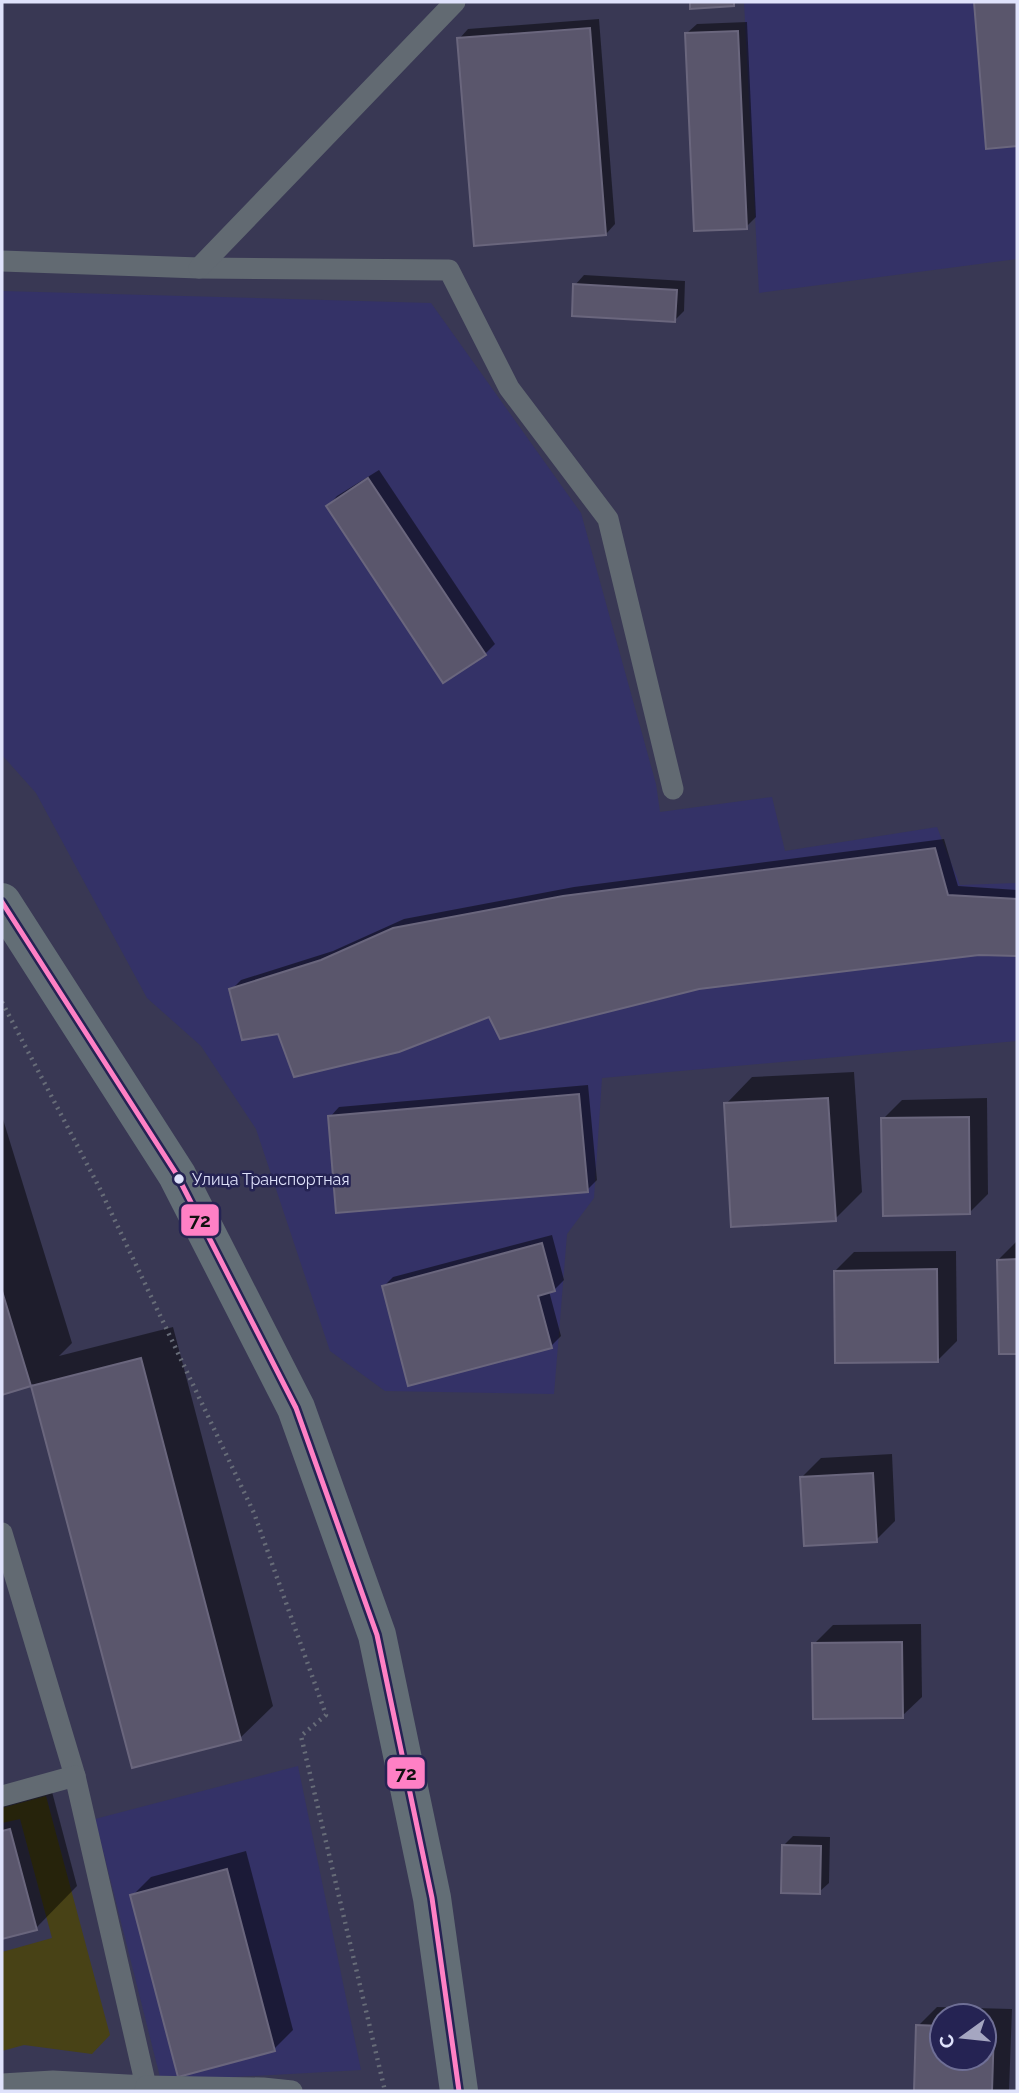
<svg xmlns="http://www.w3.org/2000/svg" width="1019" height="2093" viewBox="0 0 1019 2093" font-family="Raleway,sans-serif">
	<rect width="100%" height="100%" fill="#393854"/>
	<g fill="#343267">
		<path d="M744 2H1017V259L759 293Z"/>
		<path d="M2 291 431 303 581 513 656 784 660 812 772 797 785 851 937 827 960 885 1017 883V1041L602 1078 594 1198 567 1234 554 1394 385 1391 330 1351 256 1129 201 1046 147 998 36 793 2 755Z"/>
		<path d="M298 1766 361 2070 161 2081 95 1819Z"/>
	</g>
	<path fill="#484216" d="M46 1796 110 2035 92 2054 24 2045 2 2051V1952L52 1938 20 1819 2 1823V1808Z"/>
	<g fill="#0007" fill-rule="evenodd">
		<path d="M975 2H1017V145L987 147Z"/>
		<path d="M599 19 615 224 606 234 459 39 468 29Z"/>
		<path d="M747 22 756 217 746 227 687 33 697 24Z"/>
		<path d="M584 275 685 281 684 311 675 320 575 285Z"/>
		<path d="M379 470 495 644 485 654 328 506 337 496Z"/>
		<path d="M944 839 958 886 1017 890V954L979 953 490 1015 279 1032 231 990 241 980 333 951 404 919 574 887Z"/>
		<path d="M854 1072 862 1192 835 1219 726 1104 752 1077Z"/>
		<path d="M588 1085 597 1180 587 1190 330 1117 339 1107Z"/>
		<path d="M987 1098 988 1194 969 1213 883 1119 902 1100Z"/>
		<path d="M2 1116 72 1343 59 1356 173 1327 273 1706 240 1738 133 1766 33 1384 2 1393Z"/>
		<path d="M552 1235 564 1280 554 1290 549 1291 561 1336 551 1346 383 1287 393 1277Z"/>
		<path d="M1017 1241V1352L1001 1353 998 1260Z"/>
		<path d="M956 1251 957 1341 938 1360 835 1271 854 1252Z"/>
		<path d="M892 1454 895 1521 876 1540 802 1477 821 1458Z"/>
		<path d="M921 1624 922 1697 902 1716 814 1644 833 1625Z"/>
		<path d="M51 1788 77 1886 36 1928 2 1937V1801Z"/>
		<path d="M793 1836 830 1837 829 1883 819 1892 784 1845Z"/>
		<path d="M246 1851 293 2030 274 2049 132 1896 151 1877Z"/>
		<path d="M937 2007 1012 2009 1009 2091H916L918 2026ZM942 2016H984V2058H942Z"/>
	</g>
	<g fill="#5a566c" stroke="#6a667d" stroke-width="2">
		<path d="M690 2H734V6L690 9Z"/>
		<path d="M974 2H1017V146L986 149Z"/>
		<path d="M590 28 606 235 474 246 457 38Z"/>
		<path d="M738 31 747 229 694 231 685 33Z"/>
		<path d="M573 284 677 290 675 322 572 316Z"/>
		<path d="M368 478 486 655 443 683 326 506Z"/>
		<path d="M935 848 948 895 1017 899V956L979 955 699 989 500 1039 489 1017 399 1052 294 1077 278 1034 242 1040 229 989 321 960 393 928 563 896Z"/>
		<path d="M579 1094 588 1192 336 1213 328 1116Z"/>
		<path d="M828 1098 836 1221 731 1227 724 1103Z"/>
		<path d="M969 1117 970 1214 883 1216 881 1118Z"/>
		<path d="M542 1243 555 1291 538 1296 552 1348 408 1386 382 1286Z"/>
		<path d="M1017 1259V1354H999L997 1260Z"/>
		<path d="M937 1269 938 1362 835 1363 834 1271Z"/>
		<path d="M2 1291 31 1386 2 1395Z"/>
		<path d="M141 1358 241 1740 132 1768 31 1386Z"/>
		<path d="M873 1473 877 1542 804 1546 800 1477Z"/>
		<path d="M902 1642 903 1718 813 1719 812 1643Z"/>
		<path d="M10 1829 37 1930 2 1939V1831Z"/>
		<path d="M782 1845 821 1846 820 1894 781 1893Z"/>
		<path d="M227 1869 275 2051 178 2077 130 1895Z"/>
		<path d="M916 2025 942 2026V2058H984V2027H994L992 2091H914Z"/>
	</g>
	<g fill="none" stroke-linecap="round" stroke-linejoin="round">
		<path stroke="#676c78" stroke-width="4.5" stroke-dasharray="2 5" stroke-linecap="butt" d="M2 1002 99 1187 254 1513 326 1715 301 1736 385 2091"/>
		<g stroke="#626a72" stroke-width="21">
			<path d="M2 261 199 268 449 270 509 388 608 519 673 789"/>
			<path d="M199 268 455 2"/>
			<path d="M2 1533 75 1776"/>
			<path d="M2 1796 75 1776 146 2086 53 2081 2 2084"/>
			<path d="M145 2091 146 2086 263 2088 292 2091"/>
		</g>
		<path stroke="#636e76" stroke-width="38" d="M2 902 177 1175 296 1408 377 1635 432 1898 459 2091"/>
		<g stroke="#252353" stroke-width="10">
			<path id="bus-1" d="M2 902 177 1175 296 1408 377 1635 432 1898 459 2091"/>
		</g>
		<use href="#bus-1" stroke="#ff80c5" stroke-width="5"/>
	</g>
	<circle fill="#dfe2fb" stroke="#252353" stroke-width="2.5" cx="179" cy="1179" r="6"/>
	<g text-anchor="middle" stroke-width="5" stroke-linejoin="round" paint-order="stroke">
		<g font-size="16" fill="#dfe2fb" stroke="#252353" text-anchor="start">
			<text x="192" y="1185">Улица Транспортная</text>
		</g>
	</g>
	<g stroke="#252353" stroke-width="2.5">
		<rect x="180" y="1203" width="40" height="34" rx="7" fill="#ff80c5"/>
		<rect x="386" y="1756" width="40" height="34" rx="7" fill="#ff80c5"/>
	</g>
	<g font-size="19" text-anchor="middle" font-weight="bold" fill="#111">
		<text x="200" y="1227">72</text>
		<text x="406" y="1780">72</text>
	</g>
	<rect width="1019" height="2093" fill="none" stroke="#dfe2fb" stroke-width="7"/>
	<g transform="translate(963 2037) rotate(255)"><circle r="33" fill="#252353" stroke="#6f6f96" stroke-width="2"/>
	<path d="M0-5L12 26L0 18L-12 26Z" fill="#a5a6c1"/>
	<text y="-10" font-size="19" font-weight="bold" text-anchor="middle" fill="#dfe2fb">С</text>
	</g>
</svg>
